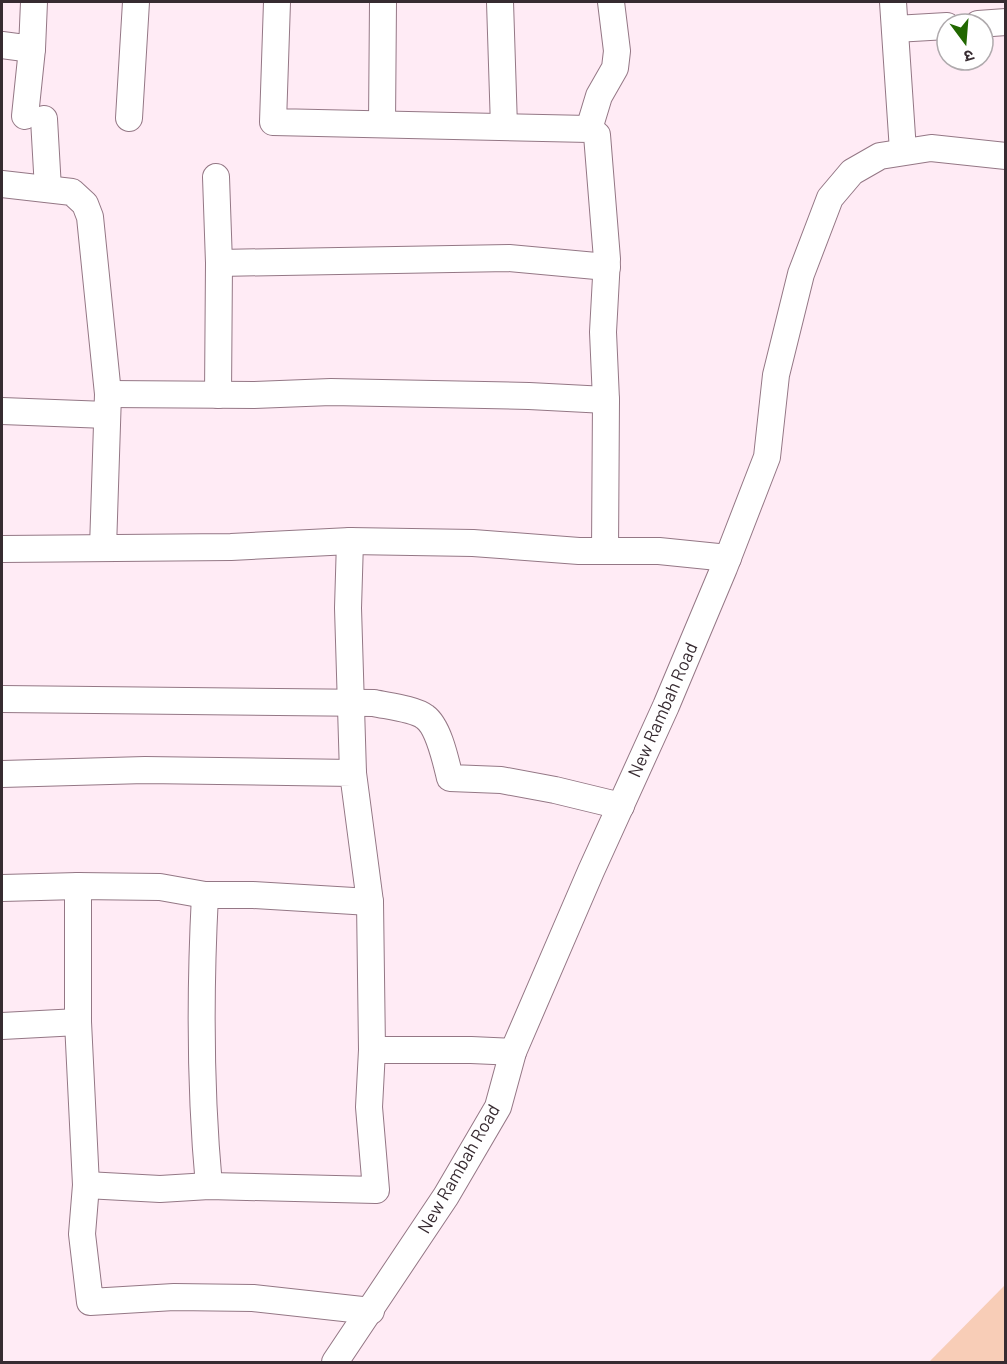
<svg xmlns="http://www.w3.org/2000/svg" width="1007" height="1364" viewBox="0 0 1007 1364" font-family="Barlow,'Noto Sans Devanagari',sans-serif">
	<rect width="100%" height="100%" fill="#ffebf5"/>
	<path fill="#f8cdb7" d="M1005 1285V1362H929Z"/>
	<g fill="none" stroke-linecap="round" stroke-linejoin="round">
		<g stroke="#947785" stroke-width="28">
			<g id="minor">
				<path d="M277 2 273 122 589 129 597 135 607 259 603 332 606 400 605 551"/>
				<path d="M500 2 504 127"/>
				<path d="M893 2 903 151"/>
				<path d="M978 24 1006 22"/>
				<path d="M895 29 947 26"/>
				<path d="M2 45 32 49 34 2"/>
				<path d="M25 116 32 49"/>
				<path d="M129 118 136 2"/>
				<path d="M44 119 48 189"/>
				<path d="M382 124 383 2"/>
				<path d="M589 129 599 96 615 68 617 51 611 2"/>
				<path d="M216 177 219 263"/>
				<path d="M2 184 72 192 85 204 90 217 108 394 103 548"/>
				<path d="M108 394 254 395 331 392 529 396 606 400"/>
				<path d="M218 395 219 263 509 258 607 267"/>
				<path d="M2 411 107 415"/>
				<path d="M350 541 348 608 353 773"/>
				<path d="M2 549 231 547 350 541 473 543 579 551H659L728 558"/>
				<path d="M2 699 374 703C387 706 415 709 425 717 439 727 446 762 450 778L501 780 555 790 621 806"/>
				<path d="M2 774 145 770 353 773 370 902 372 1050 369 1107 376 1190 209 1186 160 1189 86 1185"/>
				<path d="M78 886V1022L86 1185 82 1234 90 1302 174 1297 253 1298 371 1311"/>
				<path d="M2 888 78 886 160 887 205 895H253L370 902"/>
				<path d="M205 895C200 991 200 1090 209 1186"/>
				<path d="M2 1026 78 1022"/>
				<path d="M372 1050H471L513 1052"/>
				<path d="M335 1362 446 1196 498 1107 513 1052 591 871 666 706 724 568 767 457 776 375 801 274 830 198 852 172 880 156 931 148 1006 156"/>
			</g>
		</g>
		<use href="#minor" stroke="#fff" stroke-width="26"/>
	</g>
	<g text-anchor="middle" stroke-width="6" stroke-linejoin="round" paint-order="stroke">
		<g font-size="18" fill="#372b31" stroke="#fff">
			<text transform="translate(663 710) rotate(-66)" y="6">New Rambah Road</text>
			<text transform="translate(459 1169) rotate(-60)" y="6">New Rambah Road</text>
		</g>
	</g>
	<rect width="1007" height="1364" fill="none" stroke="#372b31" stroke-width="6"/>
	<g transform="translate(965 42) rotate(164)"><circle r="28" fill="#ffffff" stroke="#afaaad" stroke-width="1.5"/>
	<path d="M0-4.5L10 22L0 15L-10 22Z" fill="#216700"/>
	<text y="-9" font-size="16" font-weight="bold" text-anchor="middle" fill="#372b31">उ</text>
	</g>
</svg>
